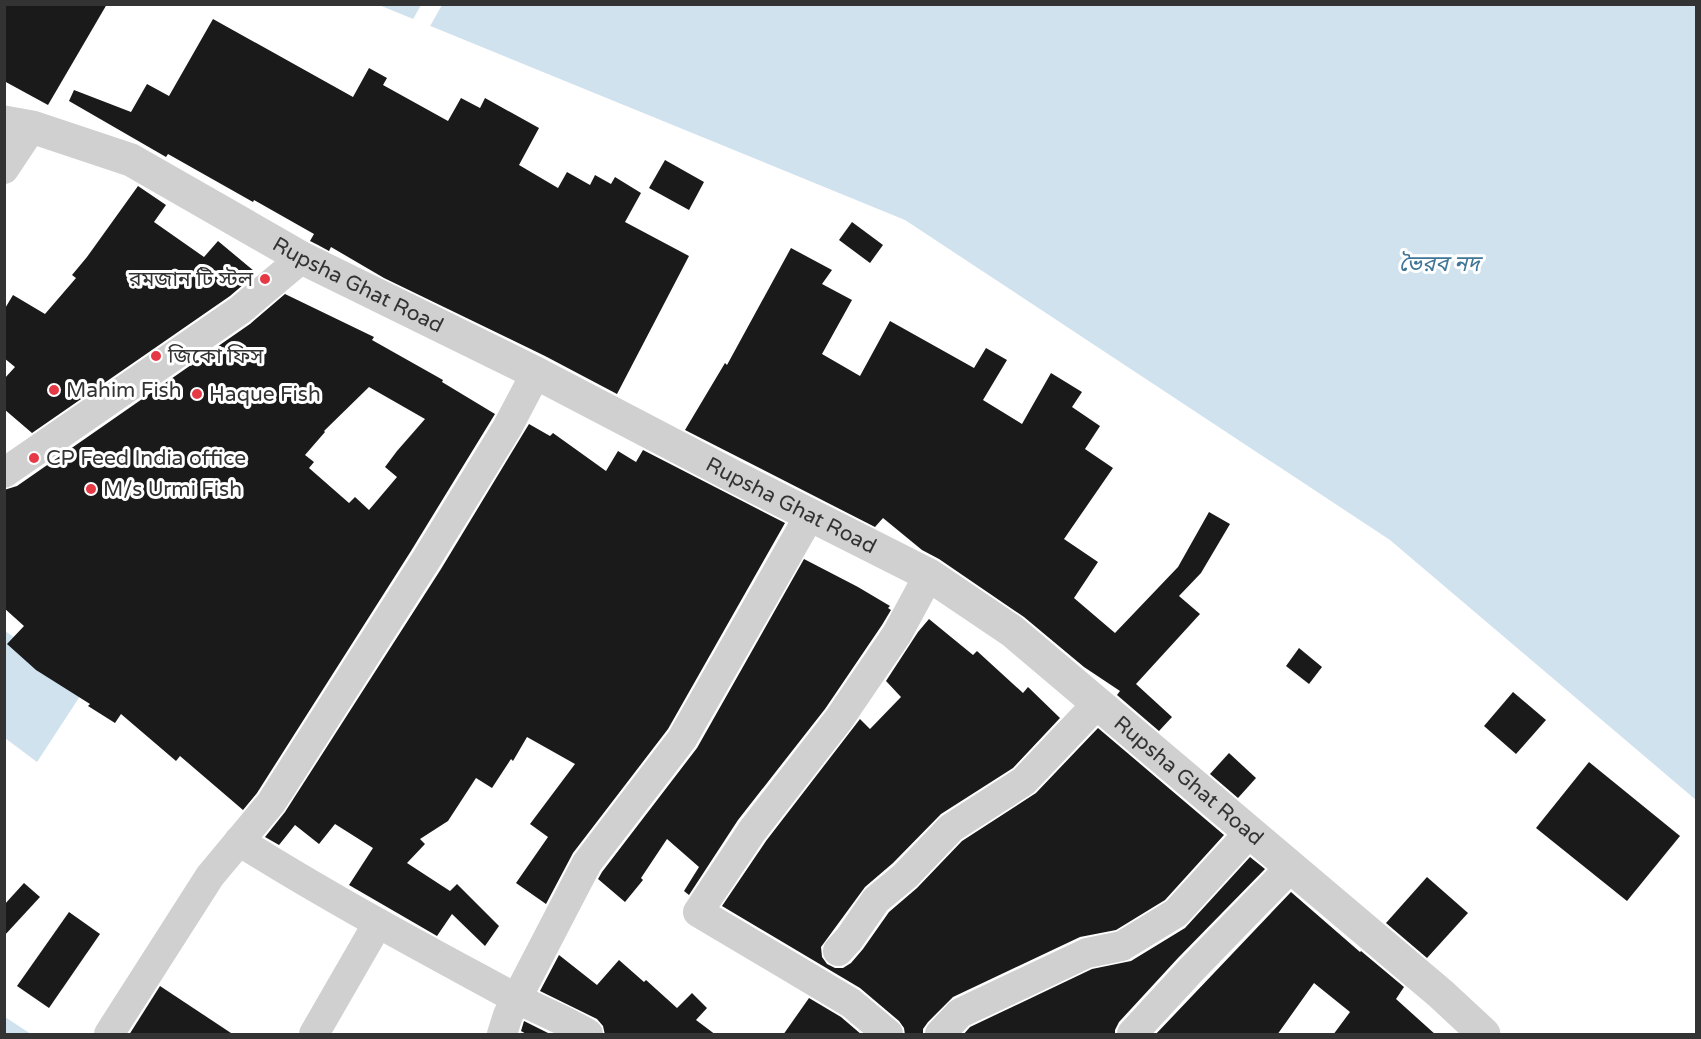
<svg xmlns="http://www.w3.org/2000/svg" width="1701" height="1039" viewBox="0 0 1701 1039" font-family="'Varela Round','Noto Sans Bengali',sans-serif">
	<rect width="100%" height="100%" fill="#fff"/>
	<g fill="#cfe2ee">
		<path d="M379 5H1696V800L1390 540 905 220Z"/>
		<path d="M5 631 86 687 37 762 5 738Z"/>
		<path d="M5 1017 31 1034H5Z"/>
	</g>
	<path fill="#fff" d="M421 5H442L429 28 412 21Z"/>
	<g fill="#1a1a1a" fill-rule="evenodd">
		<path d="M4 4H107L48 105 4 81Z"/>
		<path d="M213 19 353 97 369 68 387 78 383 85 448 121 461 98 480 108 485 98 539 128 519 165 558 188 567 172 590 185 595 175 611 184 615 177 641 193 625 222 689 256 617 394 545 356 384 278 331 247 329 251 318 245 310 241 314 234 254 200 253 202 168 154 166 157 69 101 74 90 131 112 147 84 169 96Z"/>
		<path d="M665 160 704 182 689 210 649 188Z"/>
		<path d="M138 186 166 205 154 222 204 257 218 241 254 271 250 277 251 278 230 296 32 433 4 409V379L15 367 4 358V310L13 295 45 314 76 278 72 275 87 257Z"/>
		<path d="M852 222 883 245 870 263 839 240Z"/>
		<path d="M791 248 832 270 822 284 852 300 822 354 860 376 890 321 974 368 986 348 1007 360 983 400 1022 424 1051 373 1082 392 1072 407 1100 426 1085 449 1113 468 1064 539 1098 562 1074 598 1115 633 1178 567 1209 512 1230 524 1201 573 1179 596 1200 614 1136 684 1172 717 1159 731 1117 695 1120 691 1084 667 1024 617 939 559 922 550 883 518 875 527 685 430 725 363 727 365Z"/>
		<path d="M285 294 374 337 372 340 443 380 442 382 495 414 411 551 257 793 243 810 180 756 176 761 121 714 115 723 88 706 90 704 36 670 7 644 24 626 4 608V490L17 486 250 324ZM369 387 425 419 397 451 385 467 397 477 369 510 355 497 349 503 309 468 314 462 305 455 325 432 324 431Z"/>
		<path d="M529 424 550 436 553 433 606 471 618 451 636 462 643 450 785 523 668 729 573 853 546 904 516 883 548 837 530 824 575 764 527 737 513 761 511 759 492 788 476 778 448 821 420 839 425 844 407 863 450 891 457 884 499 926 485 946 452 914 437 936 349 885 373 848 335 824 319 844 295 825 279 845 265 837 285 812 441 569Z"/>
		<path d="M804 559 858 587 890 606 888 608 891 610 882 625 825 709 738 820 689 895 684 891 699 867 667 839 641 878 643 880 625 902 598 879 602 872 697 748Z"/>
		<path d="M929 619 973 655 977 651 1023 693 1028 687 1060 718 1013 768 941 814 893 863 865 887 821 947 822 957 827 964 835 968H843L851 963 863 949 889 912 917 888 962 841 1036 793 1098 728 1224 835 1165 900 1116 930 1080 937 953 997 928 1022 923 1029V1035H905L904 1028 899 1021 860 988 722 906 766 841 860 719 870 729 901 697 886 681 918 632Z"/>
		<path d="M1299 648 1322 667 1309 684 1286 666Z"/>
		<path d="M1513 692 1546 720 1516 754 1484 726Z"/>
		<path d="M1229 753 1256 778 1238 798 1210 774Z"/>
		<path d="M1589 762 1680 836 1627 901 1536 828Z"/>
		<path d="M1250 857 1265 869 1178 958 1119 1022 1115 1030V1035H963L970 1027 1092 969 1131 961 1185 928Z"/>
		<path d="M1427 877 1468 913 1427 958 1386 923Z"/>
		<path d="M24 883 40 897 4 936V905Z"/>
		<path d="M1291 892 1360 952 1361 951 1404 987 1396 999 1436 1035H1333L1350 1012 1314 983 1277 1035H1155Z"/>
		<path d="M69 912 100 934 49 1008 17 986Z"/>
		<path d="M559 955 597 985 619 960 644 982 646 980 677 1008 692 993 707 1008 696 1020 716 1035H605L603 1026 597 1019 540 991Z"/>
		<path d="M160 986 234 1035H129Z"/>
		<path d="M809 998 841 1017 862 1035H783Z"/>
		<path d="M524 1021 552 1035H528L521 1031Z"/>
	</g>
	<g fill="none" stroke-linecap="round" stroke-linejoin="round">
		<g stroke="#d0d0d0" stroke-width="30">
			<path d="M4 169 32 127"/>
			<path d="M4 473 240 310 302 258"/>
			<path d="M239 841C326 896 416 944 506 993 533 1008 562 1018 588 1034"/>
			<path d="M838 951 849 939 876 900 905 876 951 828 1024 781 1098 703"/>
			<path d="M109 1034 210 876 271 803 426 560 507 428 536 373"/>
			<path d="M314 1034 378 923"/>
			<path d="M502 1034 508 1015 587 863 682 739 810 515"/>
			<path d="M888 1034 851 1003 698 912 752 831 839 719 897 634 929 575"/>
			<path d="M940 1034 960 1013 1087 953 1122 946 1176 913 1250 832"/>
			<path d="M1132 1034 1191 970 1291 867"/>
		</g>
		<path stroke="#d0d0d0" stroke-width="33" id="s1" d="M4 122 32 127 131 160 302 258 536 373 733 476 929 575 1012 631 1441 994 1484 1034"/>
	</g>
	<g fill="#e63946" stroke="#fff" stroke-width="2">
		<circle cx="265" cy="279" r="6"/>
		<circle cx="156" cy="356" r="6"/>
		<circle cx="54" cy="390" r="6"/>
		<circle cx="197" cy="394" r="6"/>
		<circle cx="34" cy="458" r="6"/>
		<circle cx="91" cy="489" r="6"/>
	</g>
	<g text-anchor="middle" stroke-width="6" stroke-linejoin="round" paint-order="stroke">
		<g font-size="21" fill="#333" stroke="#fff" text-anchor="start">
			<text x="253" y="286" text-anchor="end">রমজান টি স্টল</text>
			<text x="168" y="363">জিকো ফিস</text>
			<text x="66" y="397">Mahim Fish</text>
			<text x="209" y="401">Haque Fish</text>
			<text x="46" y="465">CP Feed India office</text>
			<text x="103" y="496">M/s Urmi Fish</text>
		</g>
		<g font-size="21" fill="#333" stroke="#fff">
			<text dy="7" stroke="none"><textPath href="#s1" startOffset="392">Rupsha Ghat Road</textPath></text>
			<text dy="7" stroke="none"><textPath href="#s1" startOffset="878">Rupsha Ghat Road</textPath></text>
			<text dy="7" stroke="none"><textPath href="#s1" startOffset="1364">Rupsha Ghat Road</textPath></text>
		</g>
		<g font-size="22" font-style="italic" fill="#3f7597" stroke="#fff">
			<text x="1439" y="271">ভৈরব নদ</text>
		</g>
	</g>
	<rect width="1701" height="1039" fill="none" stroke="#333333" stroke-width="12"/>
</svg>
